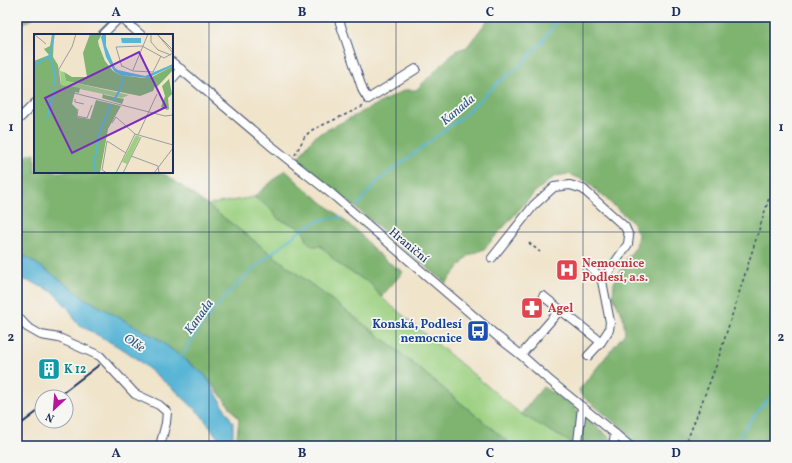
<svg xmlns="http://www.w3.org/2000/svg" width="792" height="463" viewBox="0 0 792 463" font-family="Vollkorn,serif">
	<rect width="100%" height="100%" fill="#f6f6f2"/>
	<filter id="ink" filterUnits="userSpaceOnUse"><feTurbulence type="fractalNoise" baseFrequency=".025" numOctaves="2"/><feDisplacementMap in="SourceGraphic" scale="8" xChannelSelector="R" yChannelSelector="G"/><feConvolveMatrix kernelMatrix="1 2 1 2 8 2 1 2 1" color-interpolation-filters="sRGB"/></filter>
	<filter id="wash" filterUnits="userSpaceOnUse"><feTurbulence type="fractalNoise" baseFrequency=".012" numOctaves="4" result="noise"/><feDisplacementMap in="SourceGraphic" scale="16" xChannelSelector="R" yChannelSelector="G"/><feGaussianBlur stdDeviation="0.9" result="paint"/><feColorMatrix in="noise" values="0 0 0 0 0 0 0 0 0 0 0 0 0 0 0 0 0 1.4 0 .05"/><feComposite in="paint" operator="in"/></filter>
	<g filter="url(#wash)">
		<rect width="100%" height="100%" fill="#f0e4cb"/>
		<path fill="#9dd182" stroke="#5c8070" d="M254 197 269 207 278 219 296 226 305 233 307 241 320 246 328 253 338 264 371 284 381 297 521 414 574 444V446H513L387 342 207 205Z"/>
		<g fill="#7eb370" stroke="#4c7167">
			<path d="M17 17H33V18L17 27Z"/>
			<path d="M490 17H775V446H621L629 434 581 395 579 390 625 333 623 316 613 297 614 283 625 261 636 247 638 234 633 223 586 181 569 174 555 176 535 192 484 249 468 256 446 283 297 159 315 136 405 90H416L455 51 467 47Z"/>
			<path d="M29 154H35V172H157L168 176 207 205 387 342 513 446H236L239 419 206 376 158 339 84 298 55 276 26 257 17 256V167Z"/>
			<path d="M285 170 301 185 337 214 361 235 375 251 385 260 403 272 381 297 371 284 338 264 328 253 321 246H312L307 241 304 233 296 226 278 219 269 207 254 197Z"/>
			<path d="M543 387 570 404 620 446H574L573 444 521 414Z"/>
		</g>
		<path fill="#58b5d6" stroke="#3a729a" d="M17 256 26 257 55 276 84 298 158 339 206 376 233 423V438L232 446H217L218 438 201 415 177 392 139 361 126 351 85 328 76 322 69 309 53 292 36 284 17 277Z"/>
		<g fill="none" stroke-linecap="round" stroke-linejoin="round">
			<g stroke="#58b5d6" stroke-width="2">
				<path d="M357 206 378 181 461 118 500 81 521 65 542 42 559 17"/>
				<path d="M180 359 199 329 226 295 254 268 301 230 323 219 342 218"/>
				<path d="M732 446 760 408 775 392"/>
			</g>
		</g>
	</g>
	<g filter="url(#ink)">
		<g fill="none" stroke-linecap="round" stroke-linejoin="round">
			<g stroke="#3b4a6e" stroke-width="10">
				<g id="minor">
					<path d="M120 17 141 35"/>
					<path d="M338 17 363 91 368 99 416 69"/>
					<path d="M102 35 120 17"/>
					<path d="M172 62 270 145 333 195 498 337 521 355 548 379 630 446"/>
					<path d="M172 79 181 69"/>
					<path d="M20 118 35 103"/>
					<path d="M492 258 534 205 554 187 570 185 583 189 625 227 629 236 628 244 602 281"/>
					<path d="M589 266 596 273 602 281 610 322 609 330 601 342"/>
					<path d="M543 296 601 342 588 356"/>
					<path d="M17 316 27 327 41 335 59 338 100 356 135 394 159 405 167 412 166 423 160 446"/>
					<path d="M521 355 560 310"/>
					<path d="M579 446 578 442 582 407"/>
					<path d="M613 446 615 434"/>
				</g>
			</g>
			<g stroke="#3b4a6e" stroke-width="1.5" stroke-dasharray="3 3" stroke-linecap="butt">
				<path d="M295 155 305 136 312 130 364 106"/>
				<path d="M529 243 540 252"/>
				<path d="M685 446 716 366 775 179"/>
			</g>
			<use href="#minor" stroke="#fff" stroke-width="8"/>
			<g stroke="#1b2f5e" stroke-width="2">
				<path d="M57 397 99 365"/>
				<path d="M17 427 42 408"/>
			</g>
		</g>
	</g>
	<path fill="none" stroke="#1b2f5e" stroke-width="1" stroke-opacity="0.55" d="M209 17V446M396 17V446M583 17V446M17 232H775"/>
	<defs>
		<g id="hospital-square" transform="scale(1.15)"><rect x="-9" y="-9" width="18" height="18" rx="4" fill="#e0444e" stroke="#f6f6f2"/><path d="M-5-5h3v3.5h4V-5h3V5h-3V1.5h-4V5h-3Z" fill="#fff"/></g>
		<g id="pharmacy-square" transform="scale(1.15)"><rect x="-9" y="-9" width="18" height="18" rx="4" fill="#e0444e" stroke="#f6f6f2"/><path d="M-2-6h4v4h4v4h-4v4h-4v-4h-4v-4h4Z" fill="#fff"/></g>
		<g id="bus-square" transform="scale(1.15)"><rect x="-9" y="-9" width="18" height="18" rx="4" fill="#1a4fb4" stroke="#f6f6f2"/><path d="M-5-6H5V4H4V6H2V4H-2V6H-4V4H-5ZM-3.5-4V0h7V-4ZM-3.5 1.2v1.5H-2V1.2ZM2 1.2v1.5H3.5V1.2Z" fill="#fff"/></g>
		<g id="building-square" transform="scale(1.15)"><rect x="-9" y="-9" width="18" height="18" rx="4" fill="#0f9aa8" stroke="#f6f6f2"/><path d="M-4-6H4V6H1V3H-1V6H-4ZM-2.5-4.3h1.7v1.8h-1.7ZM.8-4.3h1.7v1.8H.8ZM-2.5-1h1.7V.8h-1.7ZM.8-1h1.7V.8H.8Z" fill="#fff"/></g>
	</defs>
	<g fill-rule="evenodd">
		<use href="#hospital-square" x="567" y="270"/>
		<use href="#pharmacy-square" x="532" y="308"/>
		<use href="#bus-square" x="478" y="331"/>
		<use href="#building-square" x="49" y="369"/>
	</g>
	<g text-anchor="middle" stroke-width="3.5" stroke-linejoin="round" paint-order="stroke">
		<g font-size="12" fill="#1b2f5e" stroke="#f6f6f2">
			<text transform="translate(409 245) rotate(40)" y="4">Hraniční</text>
		</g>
		<g font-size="12" font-weight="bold" fill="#be3a42" stroke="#f6f6f2" text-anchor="start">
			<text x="582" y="267">Nemocnice<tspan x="582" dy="14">Podlesí, a.s.</tspan></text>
			<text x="548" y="312">Agel</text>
		</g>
		<g font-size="12" font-weight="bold" fill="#164399" stroke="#f6f6f2" text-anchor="end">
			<text x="462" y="328">Konská, Podlesí<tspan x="462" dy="14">nemocnice</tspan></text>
		</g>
		<g font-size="12" font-weight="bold" fill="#0d838f" stroke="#f6f6f2" text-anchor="start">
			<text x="64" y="373">K 12</text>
		</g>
		<g font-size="13" font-style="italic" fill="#2d5782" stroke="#f6f6f2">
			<text transform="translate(457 109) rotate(-40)" y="5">Kanada</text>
			<text transform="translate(198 316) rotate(-54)" y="5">Kanada</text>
			<text transform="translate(135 342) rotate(34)" y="5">Olše</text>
		</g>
	</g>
	<g transform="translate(34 34)">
		<rect width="139" height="139" fill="#f0e4cb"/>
		<path d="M26 37 30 38 32 47 95 61 88 64 27 51ZM102 101 106 103 93 130 88 128Z" fill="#9dd182"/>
		<path d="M18 0H20L19 23 24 31 27 51 46 54 45 59 41 58 38 70 43 75V83L56 85 62 66 87 72 74 95 66 139H0V27L15 21 10 15 16 12ZM56 0H68L64 7 65 12 71 27 79 37 86 41 109 44 118 43 139 32V36L123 53 121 52 119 57 106 62 32 47 30 38 38 43H53L49 19ZM135 45 138 60 134 64 135 75 133 76 127 73 131 62 128 52ZM69 60 71 61 90 65 88 70 68 64Z" fill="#7eb370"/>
		<path d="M69 0H72V12L81 34 84 36 111 42 139 30V32L114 44 86 41 80 37 72 23 67 3ZM87 4H107V9H88Z" fill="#58b5d6"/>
		<path fill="none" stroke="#58b5d6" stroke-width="2" d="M16 22 20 36V52M0 36 2 30 16 22 20 0M79 67 86 56 90 41M13 85 20 55M62 139 60 131 65 100 77 70"/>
		<path fill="none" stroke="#9b9c9f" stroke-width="1" d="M0 0 12 10M117 0V8L124 16 137 21M123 0 139 19M123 0 139 16M88 32 99 37 119 38 127 22M88 33 82 13 108 12 130 24 139 19M99 36 114 0M0 42 12 51 24 55 131 82 139 81M24 55 25 35 38 13 42 0M41 65V68L50 70M44 75 43 82 53 84 58 71M78 89 82 83 101 100 139 111M104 101 123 60M97 122 124 132 125 139M73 139 68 136 73 107 92 119M82 139 101 100M89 139 107 103M120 139 139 114"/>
		<path fill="#7b2cbf" fill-opacity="0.15" stroke="#7b2cbf" stroke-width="2" d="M105 18 132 73 38 119 11 64Z"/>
		<rect width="139" height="139" fill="none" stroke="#1b2f5e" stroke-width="2"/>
	</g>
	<rect width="792" height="463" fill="none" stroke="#f6f6f2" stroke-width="44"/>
	<g transform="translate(54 409) rotate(206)"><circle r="19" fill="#f6f6f2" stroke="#9ea6b7"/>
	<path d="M0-3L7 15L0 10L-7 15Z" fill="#b5179e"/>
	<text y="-6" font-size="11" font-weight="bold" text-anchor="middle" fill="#1b2f5e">N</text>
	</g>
	<rect x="22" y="22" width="748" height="419" fill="none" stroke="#1b2f5e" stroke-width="1.5"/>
	<g font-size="13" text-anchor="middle" font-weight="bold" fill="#1b2f5e">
		<text x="116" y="16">A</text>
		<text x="302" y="16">B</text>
		<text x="490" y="16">C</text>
		<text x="676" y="16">D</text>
		<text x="11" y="131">1</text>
		<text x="781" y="131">1</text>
		<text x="11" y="341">2</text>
		<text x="781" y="341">2</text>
		<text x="116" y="457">A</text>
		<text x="302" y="457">B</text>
		<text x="490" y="457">C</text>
		<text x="676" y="457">D</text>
	</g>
</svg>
